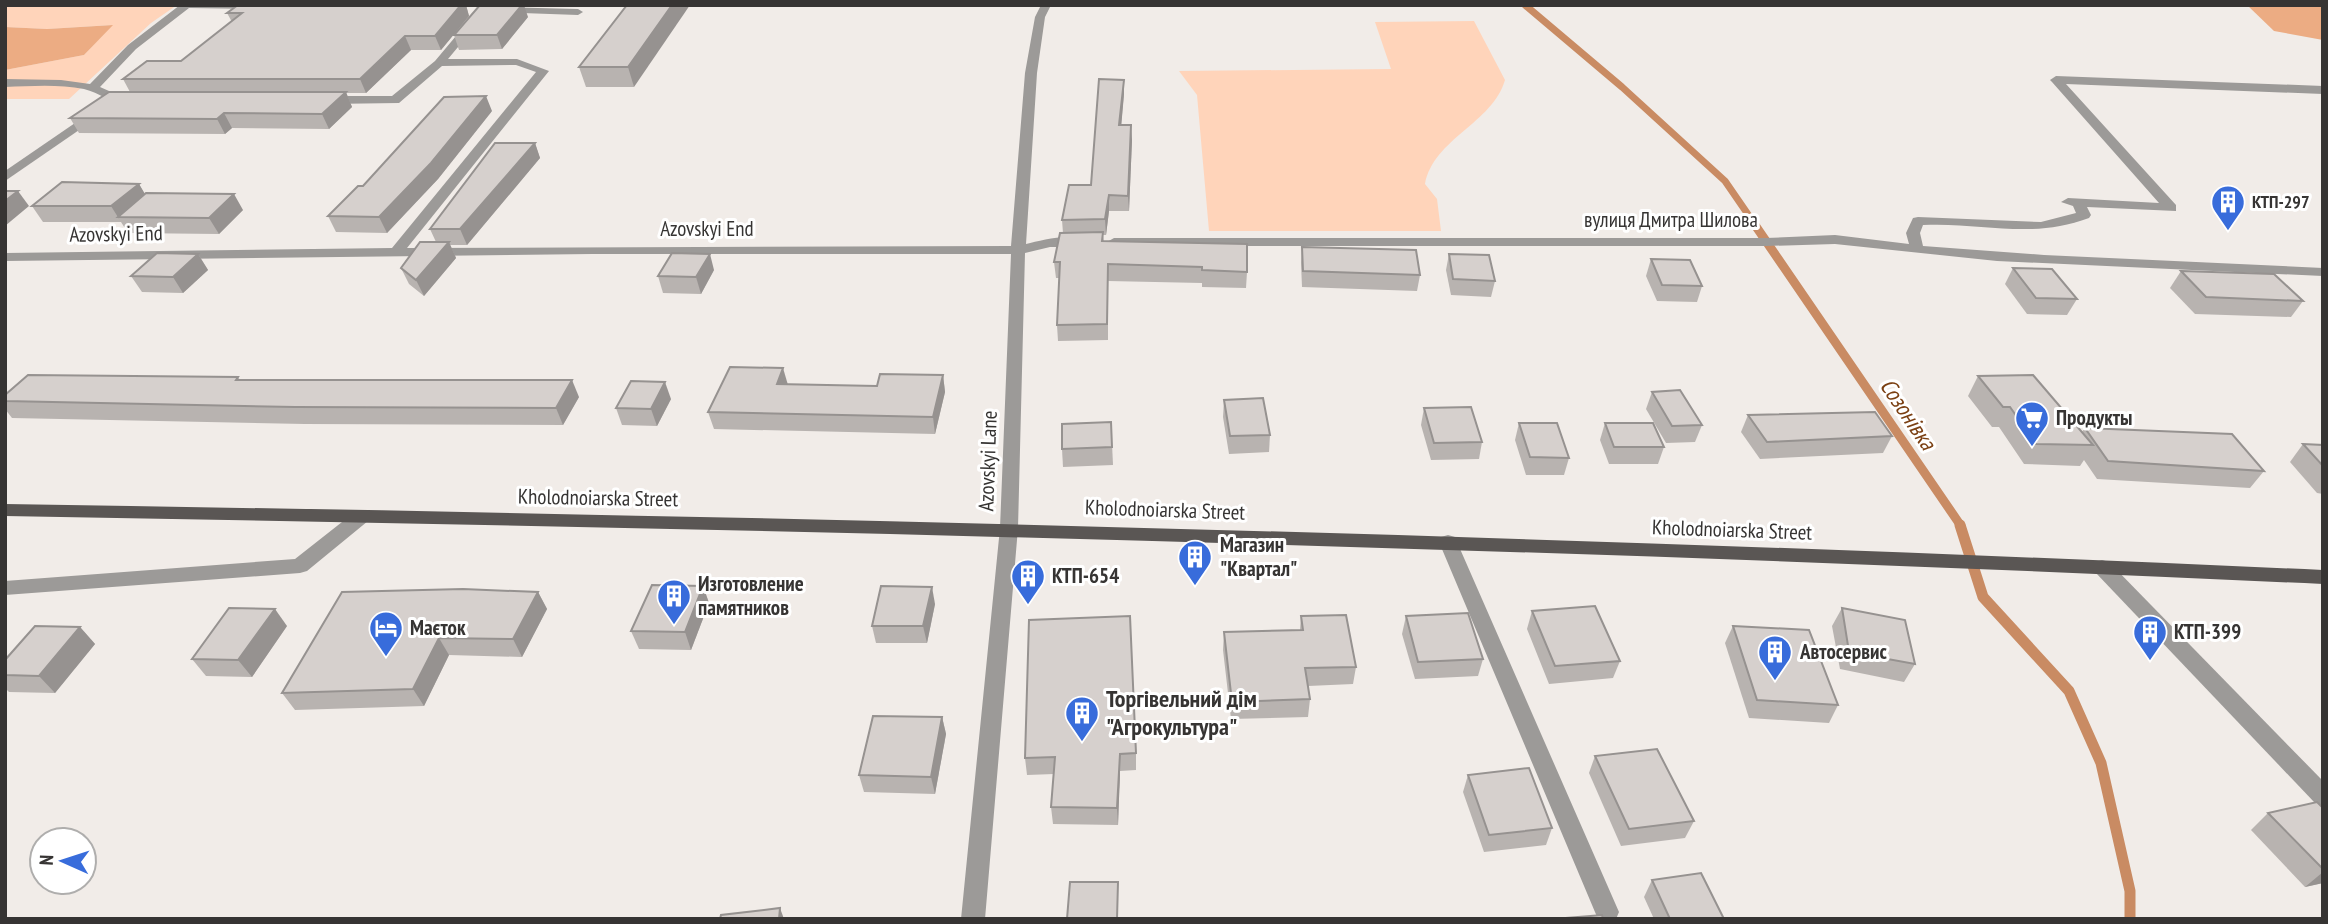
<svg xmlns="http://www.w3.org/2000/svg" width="2328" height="924" viewBox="0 0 2328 924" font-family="'PT Sans Narrow',sans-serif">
	<rect width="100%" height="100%" fill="#f1ece8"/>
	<g fill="#ffd4ba">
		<path d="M5 5H177L151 23 69 99H5V70L84 55 112 25 47 29 5 27Z"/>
		<path d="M1474 21 1505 80C1492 124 1434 138 1425 184L1437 199 1441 231H1209L1197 95 1179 71 1391 69 1375 22Z"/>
	</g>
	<g fill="#ecac83">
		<path d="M2247 5H2323V40L2274 31Z"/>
		<path d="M113 25 84 55 5 70V27L47 29Z"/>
	</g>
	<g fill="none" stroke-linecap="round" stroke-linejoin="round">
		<path stroke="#c98b63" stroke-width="7" d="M1525 5 1622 87 1725 181 1756 226"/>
		<path stroke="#c98b63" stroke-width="9" d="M1755 225 1961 526"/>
		<path stroke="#c98b63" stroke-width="11" d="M1960 525 1983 597 2069 691 2101 763 2130 891V919"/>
		<g fill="#9c9a98" fill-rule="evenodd">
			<path d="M180 5 265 6 260 9 189 8 136 49 100 87 118 95 132 97V103C114 106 101 93 84 89 59 84 31 86 5 87V79L61 80 90 84 128 45Z"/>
			<path d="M482 5H493L448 59H517L549 71 407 248 1011 246 1025 73 1035 17 1041 5H1051L1045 17 1037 73 1026 244C1043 240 1075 231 1089 243L1082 247H1050L1025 253 1018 528 985 919H961L1000 528 1011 254H592L5 261V253L392 248 536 72 516 65 442 66 399 103 328 104 322 100 328 96H392L435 61Z"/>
			<path d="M501 7 578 9 583 12 578 15 497 12 496 10Z"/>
			<path d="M2056 76 2323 86V94L2066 84 2176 205V211L2087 207 2091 215 2089 218C2031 240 1982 222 1923 225L1920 233 1923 246 2044 255 2323 268V276L1997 261 1835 244 1766 246H1114L1107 242 1114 238H1766L1835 235 1909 244 1906 233 1913 218 1918 217 2041 222 2076 213 2073 206 2061 202 2068 198 2159 203 2052 82 2050 80Z"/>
			<path d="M94 110 100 114 98 117 5 181V171Z"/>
			<path d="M362 510 368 511 371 516 368 521 307 571 300 573 5 595V581L295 559 356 511Z"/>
			<path d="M1448 535 1455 537 1457 542 1619 912 1616 919H1598L1595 912 1439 542 1441 537Z"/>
			<path d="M2102 560 2109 562 2323 781V806L2315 803 2095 572 2092 567 2095 562Z"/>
		</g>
		<path fill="#5a5654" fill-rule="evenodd" d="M5 504C778 516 1551 535 2323 570V584C1551 548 778 529 5 516Z"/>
	</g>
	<g fill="#b8b3b0">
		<path d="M238 5H466L469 16 441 50H411L366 93H346L352 107 329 129 232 128 225 134 79 133 70 118 130 92 123 79 181 61 232 22 227 13Z"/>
		<path d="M627 5 634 87H586L579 67Z"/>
		<path d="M528 17 502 49 459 50 454 35Z"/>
		<path d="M1124 94 1121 125 1132 140 1129 211H1109L1106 235H1103L1104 241 1247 272 1246 288 1202 287V283L1108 281V340L1058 341 1057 325 1059 278H1056L1054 262 1063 233 1062 220 1091 185Z"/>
		<path d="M492 111 438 179 387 233 336 232 328 216 363 186Z"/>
		<path d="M535 143 540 158 467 245H450L456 258 424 296 409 284 401 268 436 242 430 229Z"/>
		<path d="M139 184 145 195 243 210 219 234 128 233 121 222H43L32 206Z"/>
		<path d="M1302 247 1420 275 1417 291 1302 287 1301 263Z"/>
		<path d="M198 254 208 270 183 293 142 292 131 276Z"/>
		<path d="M1449 254 1495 281 1491 297 1451 295 1446 270Z"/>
		<path d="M1651 259 1702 286 1697 302 1657 301 1646 276Z"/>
		<path d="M2013 268 2077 299 2067 315 2027 314 2005 284Z"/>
		<path d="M714 270 701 294 663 293 658 276Z"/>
		<path d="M2181 271 2303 301 2291 317 2195 314 2170 288Z"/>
		<path d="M943 375 945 392 935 434 714 429 708 412 787 384 877 386Z"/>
		<path d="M1978 376 2082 432 2085 428 2264 471 2250 488 2097 479 2084 460 2080 466 2024 464 1999 427H1992L1968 396Z"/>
		<path d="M238 377 240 380 579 397 563 425 305 424 12 418 5 409V395Z"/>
		<path d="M1652 392 1702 425 1695 442 1666 443 1646 409Z"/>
		<path d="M671 399 657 426 622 425 616 408Z"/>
		<path d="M1224 400 1270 435 1269 452 1229 454 1223 417Z"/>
		<path d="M1424 408 1482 442 1479 459 1431 460 1421 425Z"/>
		<path d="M1748 415 1892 436 1883 453 1760 459 1741 432Z"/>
		<path d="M1111 422 1113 465 1063 467 1062 449Z"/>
		<path d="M1519 423 1569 458 1564 475H1526L1515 440Z"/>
		<path d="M1605 423 1664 447 1658 464H1609L1600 440Z"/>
		<path d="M2303 444 2323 445V494L2317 493 2290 462Z"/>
		<path d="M703 586 709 603 691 650 639 649 631 631Z"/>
		<path d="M538 592 547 609 522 657 449 655 424 706 295 710 282 693Z"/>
		<path d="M935 604 927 643H876L872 626Z"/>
		<path d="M1842 608 1915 664 1904 682 1840 669 1832 626Z"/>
		<path d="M1532 611 1620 661 1613 678 1549 684 1527 629Z"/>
		<path d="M1301 616 1356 667 1353 684 1308 686 1310 699 1308 717 1231 719 1223 650 1224 632 1300 630Z"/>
		<path d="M1406 616 1483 659 1478 676 1415 679 1402 634Z"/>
		<path d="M287 626 252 677 206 676 192 659Z"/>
		<path d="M1733 626 1838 705 1829 723 1749 718 1725 643Z"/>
		<path d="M80 627 95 644 55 693 9 692 5 688V660Z"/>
		<path d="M942 717 946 734 935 794 864 792 859 775Z"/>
		<path d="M1136 753V770L1120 771 1118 825 1053 824 1051 807 1054 774 1027 775 1025 758Z"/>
		<path d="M1595 756 1694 821 1685 838 1621 846 1589 773Z"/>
		<path d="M1468 775 1552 828 1546 845 1484 852 1463 792Z"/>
		<path d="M2323 808V883L2305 887 2251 830 2268 813Z"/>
		<path d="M1652 880 1724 919H1654L1644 897Z"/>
	</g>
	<g fill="#969290">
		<path d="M461 5H466L469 16 441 50 435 36Z"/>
		<path d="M522 5H524L528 17 502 49 497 35Z"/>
		<path d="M672 5H690L634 87 628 67Z"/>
		<path d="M405 36 411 50 366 93 360 79Z"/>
		<path d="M1124 80V94L1120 140 1119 125Z"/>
		<path d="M346 92 352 107 329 129 322 114Z"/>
		<path d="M486 96 492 111 438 179 387 233 379 217Z"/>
		<path d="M224 113 232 128 225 134 217 119Z"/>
		<path d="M1131 125 1132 140 1129 211 1128 196Z"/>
		<path d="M535 143 540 158 467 245 460 229Z"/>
		<path d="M139 184 148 199 118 217 121 222 111 206Z"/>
		<path d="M18 191 29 206 5 226V201Z"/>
		<path d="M234 194 243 210 219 234 209 218Z"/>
		<path d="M1109 195V211L1106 235 1105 219Z"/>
		<path d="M449 242 456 258 424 296 416 280Z"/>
		<path d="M198 254 208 270 183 293 173 277Z"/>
		<path d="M710 254 714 270 701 294 696 277Z"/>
		<path d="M783 368 788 385 777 384Z"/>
		<path d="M943 375 945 392 935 434 933 417Z"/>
		<path d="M572 380 579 397 563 425 556 408Z"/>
		<path d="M665 382 671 399 657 426 651 409Z"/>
		<path d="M703 586 709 603 691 650 685 632Z"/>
		<path d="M932 587 935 604 927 643 923 626Z"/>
		<path d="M538 592 547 609 522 657 513 639Z"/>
		<path d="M275 609 287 626 252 677 238 660Z"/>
		<path d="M80 627 95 644 55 693 39 676Z"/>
		<path d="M439 638 449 655 424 706 413 689Z"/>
		<path d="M942 717 946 734 935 794 931 777Z"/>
		<path d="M1120 754V771L1118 825 1117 808Z"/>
		<path d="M2323 872V883L2305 887Z"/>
		<path d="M1118 882V919H1117Z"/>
		<path d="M780 908 784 919H779Z"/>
	</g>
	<g fill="#d6d0cd" stroke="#969290" stroke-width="2">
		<path d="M238 5H461L435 36H405L360 79H123L147 61H181L242 13H227Z"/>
		<path d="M480 5H522L497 35H454Z"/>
		<path d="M627 5H672L628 67H579Z"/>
		<path d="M1099 79 1124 80 1119 125H1131L1128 196 1109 195 1105 219 1062 220 1069 185H1091Z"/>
		<path d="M109 92H346L322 114 224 113 217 119 70 118Z"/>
		<path d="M486 96 431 163 379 217 328 216 358 186H363L444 97Z"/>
		<path d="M495 143H535L460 229H430Z"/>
		<path d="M62 182 139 184 111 206H32Z"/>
		<path d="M5 191H18L5 201Z"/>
		<path d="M146 193 234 194 209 218 118 217Z"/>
		<path d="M1103 232 1102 241 1247 244V272L1202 270V267L1108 264 1107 324 1057 325 1060 262H1054L1060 233Z"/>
		<path d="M420 242H449L416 280 401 268Z"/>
		<path d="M1302 247 1416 250 1420 275 1303 271Z"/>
		<path d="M157 253 198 254 173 277 131 276Z"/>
		<path d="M672 253 710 254 696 277 658 276Z"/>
		<path d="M1449 254 1489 255 1495 281 1453 279Z"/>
		<path d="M1651 259 1690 260 1702 286 1662 285Z"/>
		<path d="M2013 268 2052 269 2077 299 2036 298Z"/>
		<path d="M2181 271 2274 274 2303 301 2206 297Z"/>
		<path d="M730 367 783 368 777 384 877 386 880 374 943 375 933 417 708 412Z"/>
		<path d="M28 375 238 377 236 380H572L556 408 295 407 5 401V395Z"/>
		<path d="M2033 375 2093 445 2036 444 2010 407H2003L1978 376Z"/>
		<path d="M631 381 665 382 651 409 616 408Z"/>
		<path d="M1680 390 1702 425 1672 426 1652 392Z"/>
		<path d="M1263 398 1270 435 1230 436 1224 400Z"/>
		<path d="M1471 407 1482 442 1434 443 1424 408Z"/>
		<path d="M1875 412 1892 436 1767 442 1748 415Z"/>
		<path d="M1111 422 1112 447 1062 449V424Z"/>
		<path d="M1519 423H1557L1569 458 1530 457Z"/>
		<path d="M1605 423H1653L1664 447H1614Z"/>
		<path d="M2085 428 2232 434 2264 471 2108 461Z"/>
		<path d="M2303 444 2323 445V466Z"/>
		<path d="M652 585 703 586 685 632 631 631Z"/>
		<path d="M881 586 932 587 923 626H872Z"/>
		<path d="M463 589 538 592 513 639 439 638 413 689 282 693 342 592Z"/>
		<path d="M1595 606 1620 661 1555 666 1532 611Z"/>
		<path d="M229 608 275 609 238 660 192 659Z"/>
		<path d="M1842 608 1905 620 1915 664 1849 652Z"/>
		<path d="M1468 613 1483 659 1418 662 1406 616Z"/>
		<path d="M1346 615 1356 667 1305 668 1310 699 1232 702 1224 632 1303 630 1301 616Z"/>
		<path d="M1130 616 1136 753 1120 754 1117 808 1051 807 1055 757 1025 758 1029 620Z"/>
		<path d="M35 626 80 627 39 676 5 675V660Z"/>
		<path d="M1733 626 1809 630 1838 705 1757 700Z"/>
		<path d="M873 716 942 717 931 777 859 775Z"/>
		<path d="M1657 749 1694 821 1629 829 1595 756Z"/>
		<path d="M1529 768 1552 828 1489 835 1468 775Z"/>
		<path d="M2317 802 2323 808V869L2268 813Z"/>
		<path d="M1701 873 1724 919H1670L1652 880Z"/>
		<path d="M1070 882H1118L1117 919H1067Z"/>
		<path d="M780 908 779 919H720L721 915Z"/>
		<path d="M1602 915 1603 919H1553Z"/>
	</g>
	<defs>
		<g id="building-pin" transform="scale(1.75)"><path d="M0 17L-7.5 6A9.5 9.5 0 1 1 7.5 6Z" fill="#386cdb" stroke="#fff"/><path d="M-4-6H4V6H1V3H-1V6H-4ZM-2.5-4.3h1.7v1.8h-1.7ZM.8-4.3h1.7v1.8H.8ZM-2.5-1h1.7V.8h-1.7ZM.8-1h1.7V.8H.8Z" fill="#fff"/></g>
		<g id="supermarket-pin" transform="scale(1.75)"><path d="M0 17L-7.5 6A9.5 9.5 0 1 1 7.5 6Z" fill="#386cdb" stroke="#fff"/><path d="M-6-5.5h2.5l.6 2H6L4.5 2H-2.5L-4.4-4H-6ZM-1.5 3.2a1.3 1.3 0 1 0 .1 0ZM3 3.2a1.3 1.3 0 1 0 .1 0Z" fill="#fff"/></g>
		<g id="hotel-pin" transform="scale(1.75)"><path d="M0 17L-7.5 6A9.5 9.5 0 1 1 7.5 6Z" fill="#386cdb" stroke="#fff"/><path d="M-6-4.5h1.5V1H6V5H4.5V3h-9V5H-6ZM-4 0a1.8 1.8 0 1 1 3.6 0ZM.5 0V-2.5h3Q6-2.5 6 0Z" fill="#fff"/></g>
	</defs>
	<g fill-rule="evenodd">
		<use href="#building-pin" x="2228" y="202"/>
		<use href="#supermarket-pin" x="2032" y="418"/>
		<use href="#building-pin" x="1195" y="557"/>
		<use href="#building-pin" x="1028" y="576"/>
		<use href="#building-pin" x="674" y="596"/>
		<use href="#hotel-pin" x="386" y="628"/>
		<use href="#building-pin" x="2150" y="632"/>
		<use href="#building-pin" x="1775" y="652"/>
		<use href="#building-pin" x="1082" y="713"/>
	</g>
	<g text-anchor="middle" stroke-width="6" stroke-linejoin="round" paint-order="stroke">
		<g font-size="18" font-weight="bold" fill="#363433" stroke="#fff" text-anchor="start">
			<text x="2252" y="208">КТП-297</text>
		</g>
		<g font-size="21" fill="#363433" stroke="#fff">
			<text x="1671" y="227">вулиця Дмитра Шилова</text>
			<text x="707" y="236">Azovskyi End</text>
			<text transform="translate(116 234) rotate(-1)" y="7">Azovskyi End</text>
			<text transform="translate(988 461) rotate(-88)" y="7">Azovskyi Lane</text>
			<text transform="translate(598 498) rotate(1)" y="7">Kholodnoiarska Street</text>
			<text transform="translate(1165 510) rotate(2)" y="7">Kholodnoiarska Street</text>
			<text transform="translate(1732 530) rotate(2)" y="7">Kholodnoiarska Street</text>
		</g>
		<g font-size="21" font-weight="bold" fill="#363433" stroke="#fff" text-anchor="start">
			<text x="2056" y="425">Продукты</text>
			<text x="1220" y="552">Магазин<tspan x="1220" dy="24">"Квартал"</tspan></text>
			<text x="1052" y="583">КТП-654</text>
			<text x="698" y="591">Изготовление<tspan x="698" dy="24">памятников</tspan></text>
			<text x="410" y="635">Маєток</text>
			<text x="2174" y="639">КТП-399</text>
			<text x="1800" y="659">Автосервис</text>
		</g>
		<g font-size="23" font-style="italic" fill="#7b4013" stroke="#fff">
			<text transform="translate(1908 414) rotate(56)" y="8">Созонівка</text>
		</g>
		<g font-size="24" font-weight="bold" fill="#363433" stroke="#fff" text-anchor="start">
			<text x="1106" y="707">Торгівельний дім<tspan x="1106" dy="28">"Агрокультура"</tspan></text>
		</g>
	</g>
	<rect width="2328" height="924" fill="none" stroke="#363433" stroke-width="14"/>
	<g transform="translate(63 861) rotate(273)"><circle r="33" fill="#ffffff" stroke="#afaead" stroke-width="2"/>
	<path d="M0-5L12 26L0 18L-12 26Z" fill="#386cdb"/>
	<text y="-10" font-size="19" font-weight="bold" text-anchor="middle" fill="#363433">N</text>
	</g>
</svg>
